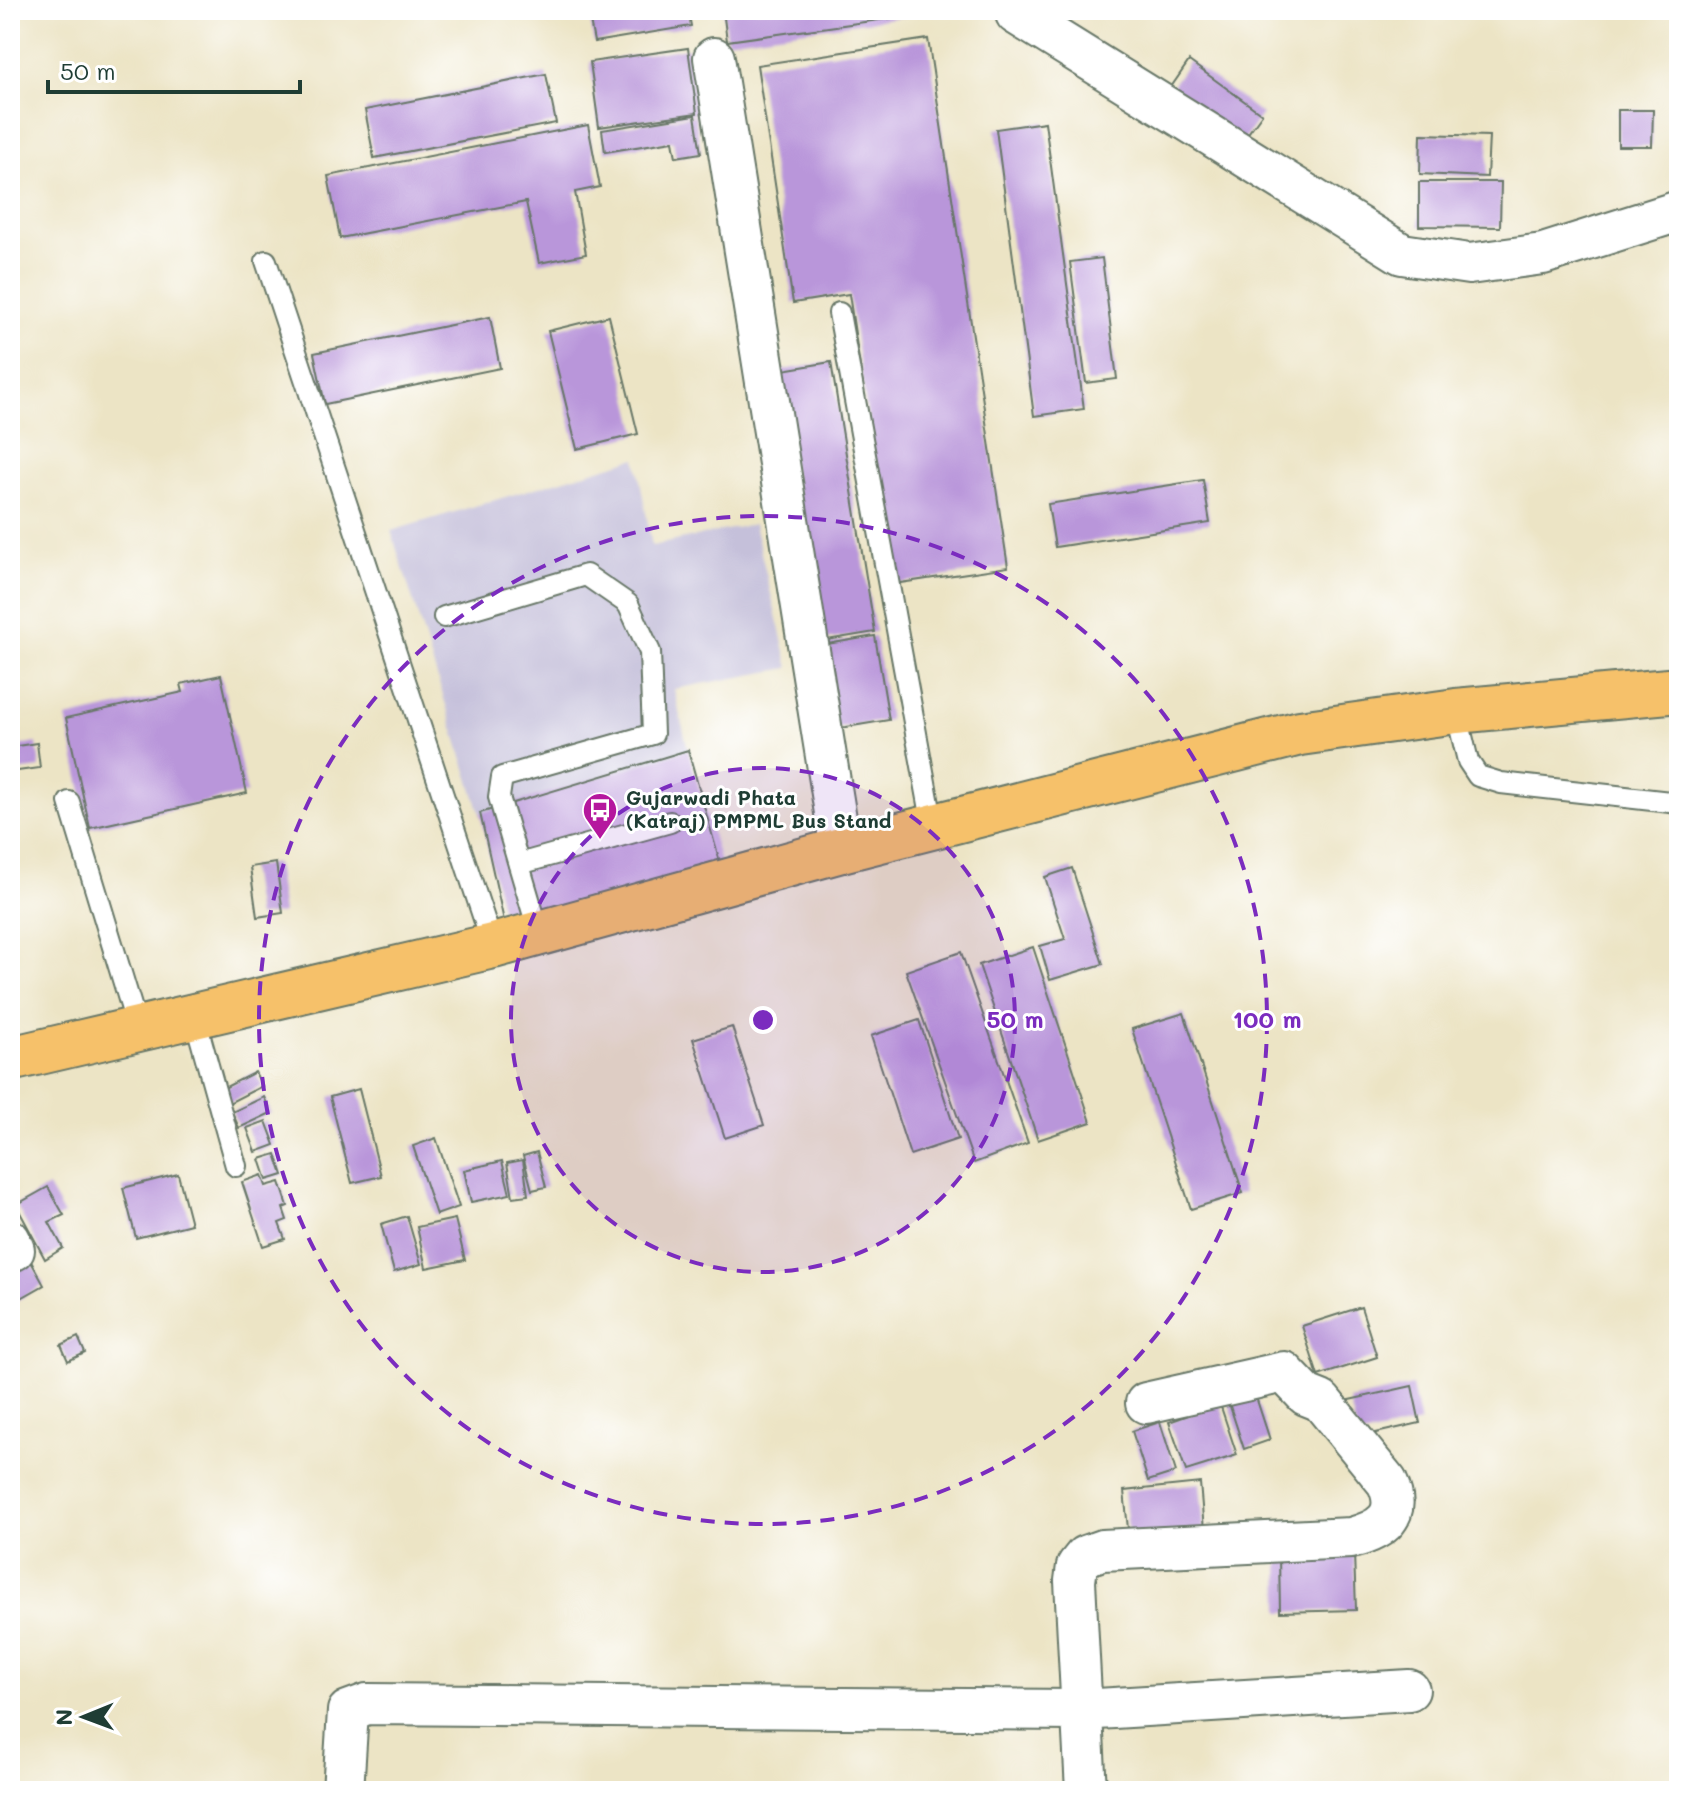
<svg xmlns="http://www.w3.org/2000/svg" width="1689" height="1801" viewBox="0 0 1689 1801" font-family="Mali,sans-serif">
	<rect width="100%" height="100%" fill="#fff"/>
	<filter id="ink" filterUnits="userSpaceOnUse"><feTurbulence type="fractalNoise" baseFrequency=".0125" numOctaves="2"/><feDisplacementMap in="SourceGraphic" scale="16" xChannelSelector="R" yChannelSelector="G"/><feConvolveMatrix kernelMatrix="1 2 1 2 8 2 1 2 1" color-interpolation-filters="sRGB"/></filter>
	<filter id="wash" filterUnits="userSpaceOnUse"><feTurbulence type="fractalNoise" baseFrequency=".006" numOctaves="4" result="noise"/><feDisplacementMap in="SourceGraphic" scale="32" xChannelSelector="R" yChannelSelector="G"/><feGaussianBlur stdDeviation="1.8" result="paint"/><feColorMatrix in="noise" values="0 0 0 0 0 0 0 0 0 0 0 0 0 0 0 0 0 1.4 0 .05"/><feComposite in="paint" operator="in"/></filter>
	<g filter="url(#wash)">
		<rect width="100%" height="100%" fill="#ece4c5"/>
		<path fill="#c5c0da" d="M636 458 652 546 754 524 789 668 674 689 688 750 480 813 391 531Z"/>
		<g id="blocks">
			<g fill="#b996da">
				<path d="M588 10H688L691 26 594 42Z"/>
				<path d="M723 10H918L922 14 727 41Z"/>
				<path d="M928 39 1008 567 893 584 849 294 793 303 757 65Z"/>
				<path d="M688 48 697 113 599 127 590 62Z"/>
				<path d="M1189 61 1262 114 1241 143 1169 90Z"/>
				<path d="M546 74 556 123 374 158 365 110Z"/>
				<path d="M1618 110H1653L1652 146H1618Z"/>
				<path d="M695 115 701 153 676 157 673 141 605 152 602 130Z"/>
				<path d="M1045 122 1084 409 1034 416 996 129Z"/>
				<path d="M588 125 600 187 575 192 586 254 539 263 526 202 340 238 328 176Z"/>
				<path d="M1421 134 1489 136 1487 177 1420 174Z"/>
				<path d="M1419 182H1501L1500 227 1419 226Z"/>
				<path d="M1102 258 1117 379 1086 383 1070 262Z"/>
				<path d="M609 316 638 434 577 449 548 331Z"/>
				<path d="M490 317 500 368 325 404 314 353Z"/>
				<path d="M831 362 875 632 821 641 777 371Z"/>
				<path d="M1203 480 1210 523 1055 547 1048 504Z"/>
				<path d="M875 636 889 720 834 729 821 645Z"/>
				<path d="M221 675 247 793 90 828 66 718 183 692 181 684Z"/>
				<path d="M37 743 40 768 10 772V747Z"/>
				<path d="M688 750 722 869 506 930 480 813Z"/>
				<path d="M276 863 283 913 257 917 250 867Z"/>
				<path d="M1072 868 1103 964 1050 980 1040 946 1065 939 1045 877Z"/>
				<path d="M1033 947 1091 1122 1038 1140 979 965Z"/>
				<path d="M961 952 1028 1143 974 1163 906 971Z"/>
				<path d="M1184 1013 1243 1193 1191 1209 1132 1029Z"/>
				<path d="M919 1020 958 1139 910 1155 871 1036Z"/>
				<path d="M732 1027 764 1125 725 1138 693 1039Z"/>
				<path d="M255 1072 262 1086 229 1103 222 1089Z"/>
				<path d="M359 1089 381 1176 352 1183 330 1097Z"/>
				<path d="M264 1097 271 1113 239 1128 232 1112Z"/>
				<path d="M266 1121 275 1145 256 1152 247 1128Z"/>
				<path d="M436 1138 459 1207 436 1215 413 1146Z"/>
				<path d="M537 1152 546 1187 532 1190 523 1156Z"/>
				<path d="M276 1154 283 1175 267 1180 260 1159Z"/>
				<path d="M523 1160 528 1195 513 1197 507 1163Z"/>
				<path d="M502 1161 510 1194 471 1202 464 1170Z"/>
				<path d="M178 1174 191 1224 136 1238 123 1188Z"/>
				<path d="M262 1175 266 1186 280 1182 288 1206 283 1208 287 1220 279 1223 285 1239 263 1246 242 1182Z"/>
				<path d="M48 1187 64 1215 49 1222 63 1248 45 1259 16 1205Z"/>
				<path d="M407 1216 421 1264 394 1272 381 1224Z"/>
				<path d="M455 1219 465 1260 426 1268 417 1227Z"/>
				<path d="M28 1256 44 1285 16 1301 10 1290V1267Z"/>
				<path d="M1361 1307 1377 1357 1318 1376 1302 1326Z"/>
				<path d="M78 1337 85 1353 68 1361 61 1345Z"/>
				<path d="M1412 1386 1420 1423 1358 1437 1349 1400Z"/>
				<path d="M1254 1391 1270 1440 1244 1449 1228 1400Z"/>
				<path d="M1220 1404 1237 1455 1186 1471 1169 1422Z"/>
				<path d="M1160 1422 1176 1472 1148 1481 1132 1431Z"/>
				<path d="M1200 1483 1204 1530 1129 1538 1124 1491Z"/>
				<path d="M1354 1553 1356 1610 1280 1612 1279 1555Z"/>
			</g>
		</g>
	</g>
	<g filter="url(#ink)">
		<use href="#blocks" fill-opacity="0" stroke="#677767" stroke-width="2"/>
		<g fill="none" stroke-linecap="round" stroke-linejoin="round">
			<g stroke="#677767" stroke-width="24">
				<g id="lane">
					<path d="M266 261 493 946"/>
					<path d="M839 313 933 826"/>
					<path d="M444 617 586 575 628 604 650 652 653 734 502 777 499 797 539 933"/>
					<path d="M1456 711 1468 761 1478 776 1501 783 1679 803"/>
					<path d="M69 802 138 1029"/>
					<path d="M519 864 670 822"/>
					<path d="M194 1015 236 1166"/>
				</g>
			</g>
			<g stroke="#677767" stroke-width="44">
				<g id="street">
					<path d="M1016 14 1402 254 1469 264 1543 254 1679 211"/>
					<path d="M714 58 841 850"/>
					<path d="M10 1240 14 1250"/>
					<path d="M343 1791 348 1711 367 1704 1081 1710 1409 1690"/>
					<path d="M1086 1791 1075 1581 1077 1566 1085 1556 1102 1550 1351 1538C1382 1530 1403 1516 1387 1482L1321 1401 1306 1395 1284 1372 1146 1403"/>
				</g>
			</g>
			<g stroke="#677767" stroke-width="48">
				<path id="highway" d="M10 1059 493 946 841 850 1300 733 1456 711 1679 690"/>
			</g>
			<use href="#lane" stroke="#fff" stroke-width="20"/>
			<use href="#street" stroke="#fff" stroke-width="40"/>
			<use href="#highway" stroke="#f6c16b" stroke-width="44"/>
		</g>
	</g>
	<circle cx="763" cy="1020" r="252" fill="#7b2cbf" fill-opacity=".12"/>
	<g fill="none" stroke="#7b2cbf" stroke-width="4" stroke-dasharray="14 10">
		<circle cx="763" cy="1020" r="252"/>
		<circle cx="763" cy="1020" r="504"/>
	</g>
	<defs>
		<g id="bus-pin" transform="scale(1.8)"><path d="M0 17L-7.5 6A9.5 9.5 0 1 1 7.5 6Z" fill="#b5179e" stroke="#fff"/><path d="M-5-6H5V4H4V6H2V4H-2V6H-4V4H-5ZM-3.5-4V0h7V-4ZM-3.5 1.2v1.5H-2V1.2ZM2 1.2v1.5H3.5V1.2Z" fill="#fff"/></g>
	</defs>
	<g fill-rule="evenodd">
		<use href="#bus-pin" x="600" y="810"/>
	</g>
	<g text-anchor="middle" stroke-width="6" stroke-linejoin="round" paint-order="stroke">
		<g font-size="20" font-weight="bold" fill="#1f3d34" stroke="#fff" text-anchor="start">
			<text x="626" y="805">Gujarwadi Phata<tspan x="626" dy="23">(Katraj) PMPML Bus Stand</tspan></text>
		</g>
	</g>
	<circle cx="763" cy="1020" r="12" fill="#7b2cbf" stroke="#fff" stroke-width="4"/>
	<g font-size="24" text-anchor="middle" font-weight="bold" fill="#7b2cbf" stroke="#fff" stroke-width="6" stroke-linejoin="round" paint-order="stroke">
		<text x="1015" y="1028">50 m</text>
		<text x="1267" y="1028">100 m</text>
	</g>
	<rect width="1689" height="1801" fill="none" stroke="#fff" stroke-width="40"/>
	<g transform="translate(84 1717) rotate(269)" stroke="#ffffff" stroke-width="6" paint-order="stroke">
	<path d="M0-6L14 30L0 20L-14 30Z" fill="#1f3d34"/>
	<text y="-12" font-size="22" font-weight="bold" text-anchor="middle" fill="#1f3d34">N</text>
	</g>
	<path d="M48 80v12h252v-12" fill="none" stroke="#1f3d34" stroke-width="4"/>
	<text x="60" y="80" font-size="24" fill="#1f3d34" stroke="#ffffff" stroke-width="6" paint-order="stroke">50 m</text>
</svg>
